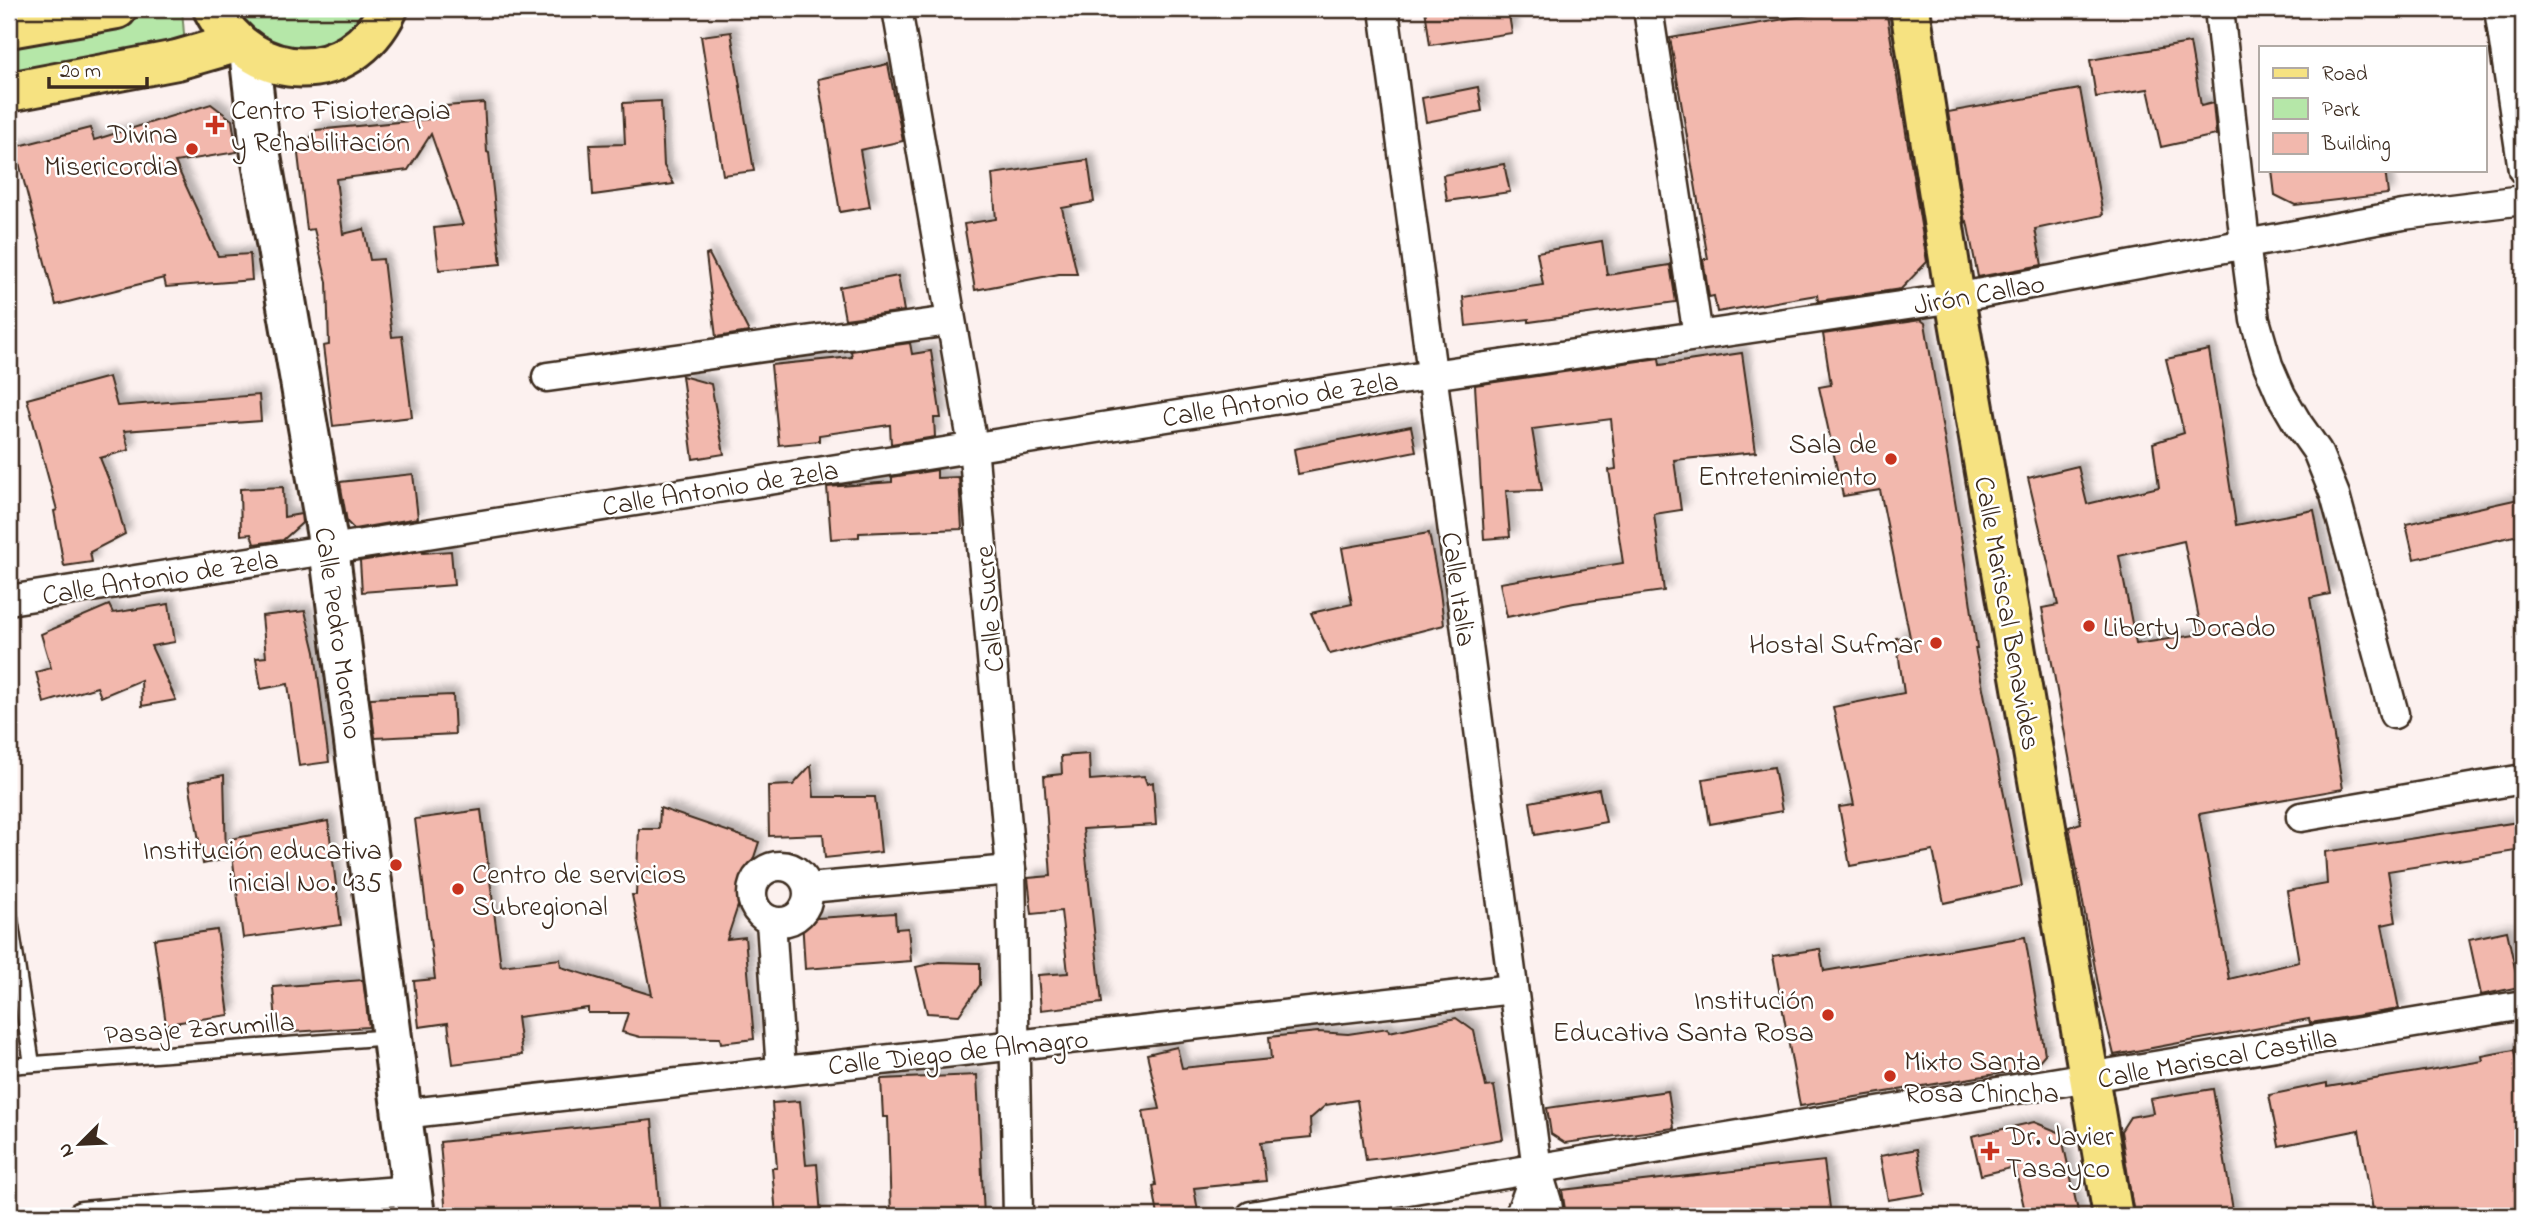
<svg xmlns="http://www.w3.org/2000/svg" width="2532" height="1225" viewBox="0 0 2532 1225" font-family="'Indie Flower',sans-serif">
	<defs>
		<filter id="shadow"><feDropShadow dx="6" dy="-6" stdDeviation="3.5" flood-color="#0004"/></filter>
	</defs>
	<rect width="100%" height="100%" fill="#fcf1ef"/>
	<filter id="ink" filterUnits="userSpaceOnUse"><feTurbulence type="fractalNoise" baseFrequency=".0143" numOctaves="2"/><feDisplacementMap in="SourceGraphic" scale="14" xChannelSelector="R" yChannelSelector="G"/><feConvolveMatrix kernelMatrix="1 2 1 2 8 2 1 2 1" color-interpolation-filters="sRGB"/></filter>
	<g filter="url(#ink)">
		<g fill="#b5e7a8" stroke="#788863" stroke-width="2">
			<path d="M154 9H182L185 47 9 78V34Z"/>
			<path d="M235 9H367C333 60 269 61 235 9Z"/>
		</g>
		<g fill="#f2b8ad" stroke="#3b2a1e" stroke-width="2" fill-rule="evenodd" filter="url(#shadow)">
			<path d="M1425 9H1508L1512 33 1430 45Z"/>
			<path d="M1846 9H1886L1927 262 1901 289 1818 301 1817 295 1717 312 1714 296 1709 297 1703 259H1708L1670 38Z"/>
			<path d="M731 32 754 171 723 175 701 36Z"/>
			<path d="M2190 43 2201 106 2213 103 2216 135 2161 147 2148 89 2096 97 2090 60Z"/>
			<path d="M888 64 903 141 860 150 870 207 840 212 818 79Z"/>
			<path d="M1478 87 1482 111 1426 122 1422 98Z"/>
			<path d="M2080 89 2103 215 2035 229 2042 265 1978 277 1967 221 1965 223 1948 112Z"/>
			<path d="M661 101 664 166 674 184 593 195 590 145 625 144 623 103Z"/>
			<path d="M484 103 487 152 489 153 501 264 439 270 434 228 463 225 431 134 408 170 336 179 343 234 364 229 370 260 383 259 392 337 402 336 412 417 333 426 323 346 329 345 327 282 314 229 307 230 298 154 316 130 449 117 446 106Z"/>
			<path d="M211 104 232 120 237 152 175 162 218 256 250 254 252 280 166 287 164 278 56 305 15 147 90 128 94 140Z"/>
			<path d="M1088 160 1094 202 1062 208 1077 274H1059L975 290 964 224 996 219 992 174Z"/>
			<path d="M1504 164 1510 192 1447 201 1443 175Z"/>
			<path d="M2272 170H2385L2388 194 2295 205 2275 195Z"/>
			<path d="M1602 241 1607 275 1670 265 1676 302 1529 322V319L1466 326 1463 297 1543 285 1537 252Z"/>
			<path d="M709 254 749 332 716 337 706 255Z"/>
			<path d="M898 276 904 311 845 319 839 287Z"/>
			<path d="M1921 320 1925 323 1962 543 1977 648H1975L2022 886 1944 903 1933 851 1850 866 1839 807 1854 805 1833 707 1904 693 1896 638 1910 637 1880 490 1843 496 1819 387 1831 385 1823 334Z"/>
			<path d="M910 343 912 354 931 351 941 418H934L935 437 891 444 890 425 819 435V441L779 445 771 365 852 357 851 351Z"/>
			<path d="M2209 350 2236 525 2314 510 2330 594 2310 598 2343 789 2199 814 2229 979 2299 962 2287 891 2327 884 2325 852 2518 822 2522 850 2388 871 2396 922 2382 925 2399 1009 2310 1023 2309 1019 2114 1055 2101 1001 2069 827 2081 823 2042 608 2058 605 2028 478 2078 466 2087 504 2159 487 2153 443 2184 433 2166 359ZM2184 541 2202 634 2136 644 2119 556Z"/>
			<path d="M1742 353 1756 452 1674 460 1681 510 1654 514 1664 591 1574 603 1507 617 1500 583 1623 563 1609 470 1616 469 1611 419 1532 429 1542 490 1506 491 1510 537 1484 539 1475 385 1659 358 1660 365Z"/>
			<path d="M682 376 711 384 724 454 693 459Z"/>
			<path d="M109 377 117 406 259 395 261 421 124 431 129 450 100 458 113 490 125 534 90 552 92 562 64 566 54 511 57 510 27 399Z"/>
			<path d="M1411 426 1416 451 1298 474 1294 449Z"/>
			<path d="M937 470V478L959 477 962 529 859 533V537L831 539 827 487 892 482V477Z"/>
			<path d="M413 474 418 518 354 529 347 522 340 482Z"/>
			<path d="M283 487 284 517 301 514 302 523 283 540 254 544 251 534 241 535 240 489Z"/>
			<path d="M2523 498V534L2414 559 2406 524Z"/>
			<path d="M1429 533 1440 591 1444 625 1330 654 1311 613 1352 604 1342 548Z"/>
			<path d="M422 551 423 553 451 551 454 585 362 592 360 561Z"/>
			<path d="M169 604 175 642 151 646 176 700 142 706 141 680 101 697 97 687 44 703 36 672 51 668 41 634 109 605 113 613Z"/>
			<path d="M305 611 315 652 329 762 299 766 288 684 261 689 256 658 266 657 262 616Z"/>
			<path d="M453 695 455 734 375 738 370 698Z"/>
			<path d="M1089 754 1090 780 1144 776 1147 784 1153 782 1156 825 1083 829 1102 1003 1041 1010 1038 975 1068 973 1061 911 1032 914 1028 878 1051 876 1044 776 1062 774 1061 756Z"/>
			<path d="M811 765 814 797H875L881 852 825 858 823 834 769 836 768 786 793 785Z"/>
			<path d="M1774 767 1782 811 1710 824 1703 779Z"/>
			<path d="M224 775 226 859 203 864 189 782Z"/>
			<path d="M1599 789 1606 822 1535 835 1530 802Z"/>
			<path d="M660 808 759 842 727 939 745 937 754 1039 721 1043 720 1038 640 1037 622 1032 628 1013H588V1008L517 1017 522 1055 453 1064 448 1023 419 1027 414 981 435 979 415 819 481 810 501 966 560 959 561 967 652 995 632 895H636L639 829H659Z"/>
			<path d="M328 821 341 925 243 938 230 839Z"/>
			<path d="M895 913 896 929 908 928 911 961 805 969 802 919Z"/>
			<path d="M217 930 229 1015 166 1024 154 939Z"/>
			<path d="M2507 931 2519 987 2481 995 2469 939Z"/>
			<path d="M2025 937 2045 1054 2033 1068 1800 1106 1773 956 1820 949 1824 971Z"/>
			<path d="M939 962 980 963V985L959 1015 927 1013 916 967Z"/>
			<path d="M363 980 369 1027 277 1033 273 987Z"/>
			<path d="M1456 1018 1474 1031 1486 1087 1494 1086 1503 1139 1409 1155 1366 1160 1357 1100 1326 1105 1310 1119 1311 1137 1261 1142 1266 1181 1194 1188 1198 1211 1158 1216 1153 1186 1156 1185 1143 1111 1160 1109 1147 1054 1177 1047 1182 1068 1271 1059 1269 1037 1318 1032 1348 1034 1388 1028 1389 1032Z"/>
			<path d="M2514 1050 2523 1096V1216H2374L2359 1130 2279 1146 2269 1095 2327 1083V1087L2483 1061 2482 1056Z"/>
			<path d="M977 1075 984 1216H891L888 1117H883L881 1079Z"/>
			<path d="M2213 1089 2234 1216H2134L2121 1131 2130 1117 2153 1113 2150 1099Z"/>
			<path d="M1668 1091 1674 1128 1565 1143 1551 1134 1547 1108Z"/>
			<path d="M800 1101 806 1165 817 1164 821 1216H776L772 1168H777L772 1103Z"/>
			<path d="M652 1120 660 1216H446L440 1142Z"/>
			<path d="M2034 1122 2061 1133 2079 1216H2026L2015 1167 1981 1175 1972 1136Z"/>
			<path d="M1917 1149 1925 1194 1888 1200 1880 1156Z"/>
			<path d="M1824 1161 1831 1216H1566L1562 1190Z"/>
		</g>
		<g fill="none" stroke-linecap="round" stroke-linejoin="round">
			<g stroke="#3b2a1e" stroke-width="19">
				<g id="lane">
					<path d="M9 912 32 1064"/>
					<path d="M9 1066 391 1037"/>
				</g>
			</g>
			<g stroke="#3b2a1e" stroke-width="33">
				<g id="street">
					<path d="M897 9 973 446 1011 870 1018 1216"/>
					<path d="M1384 9 1537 1169 1547 1202 1549 1216"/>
					<path d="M1648 9 1698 336"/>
					<path d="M2219 9 2245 243 2255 320 2268 365 2281 395 2298 424 2317 451 2335 495 2394 714"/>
					<path d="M2499 9 2523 170"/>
					<path d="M547 377 950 321"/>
					<path d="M9 600 1432 375 1955 298 2403 215 2523 200"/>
					<path d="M2301 817 2523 779"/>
					<circle cx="780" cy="894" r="28"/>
					<path d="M808 888 1011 870"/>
					<path d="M771 921 781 1071"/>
					<path d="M402 1114 1513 989"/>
					<path d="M82 1216 412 1190"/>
					<path d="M1251 1216 2523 1005"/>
					<path d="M1522 1216 1521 1212 1537 1169"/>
				</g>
			</g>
			<g stroke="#3b2a1e" stroke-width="44">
				<path id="secondary" d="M249 52 261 156 329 548 415 1216"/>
			</g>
			<g stroke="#3b2a1e" stroke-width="44">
				<path id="primary" d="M1910 9 1955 298 2113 1216"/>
			</g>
			<g stroke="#3b2a1e" stroke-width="44">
				<g id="highway">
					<path d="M213 9C252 86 351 88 388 9"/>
					<path d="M9 28 117 9"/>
					<path d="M9 92 177 60 236 43"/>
				</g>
			</g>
			<use href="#lane" stroke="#fff" stroke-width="14"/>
			<use href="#street" stroke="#fff" stroke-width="28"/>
			<use href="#secondary" stroke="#fff" stroke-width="38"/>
			<use href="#primary" stroke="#f6e281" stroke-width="38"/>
			<use href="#highway" stroke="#f6e281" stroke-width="38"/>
		</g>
	</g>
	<g fill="#c8321e" stroke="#fff" stroke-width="2.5">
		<path d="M211.5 114.5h7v7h7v7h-7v7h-7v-7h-7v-7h7z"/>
		<circle cx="192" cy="149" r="7"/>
		<circle cx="1891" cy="459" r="7"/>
		<circle cx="2089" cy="626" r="7"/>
		<circle cx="1936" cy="643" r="7"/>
		<circle cx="396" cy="865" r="7"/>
		<circle cx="458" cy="889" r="7"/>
		<circle cx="1828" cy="1015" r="7"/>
		<circle cx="1890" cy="1076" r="7"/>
		<path d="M1986.5 1140.5h7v7h7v7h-7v7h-7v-7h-7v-7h7z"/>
	</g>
	<g text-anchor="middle" stroke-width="5" stroke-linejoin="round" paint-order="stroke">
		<g font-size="28" fill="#3b2a1e" stroke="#fff" text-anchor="start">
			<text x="231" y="119">Centro Fisioterapia<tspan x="231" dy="32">y Rehabilitación</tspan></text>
			<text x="178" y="143" text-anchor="end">Divina<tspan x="178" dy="32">Misericordia</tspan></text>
			<text x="1877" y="453" text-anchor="end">Sala de<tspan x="1877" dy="32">Entretenimiento</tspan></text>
			<text x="2103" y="636">Liberty Dorado</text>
			<text x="1922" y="653" text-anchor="end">Hostal Sufmar</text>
			<text x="382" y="859" text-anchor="end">Institución educativa<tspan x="382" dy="32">inicial No. 435</tspan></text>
			<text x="472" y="883">Centro de servicios<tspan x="472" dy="32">Subregional</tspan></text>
			<text x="1814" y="1009" text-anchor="end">Institución<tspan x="1814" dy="32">Educativa Santa Rosa</tspan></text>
			<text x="1904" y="1070">Mixto Santa<tspan x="1904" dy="32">Rosa Chincha</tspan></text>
			<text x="2006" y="1145">Dr. Javier<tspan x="2006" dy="32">Tasayco</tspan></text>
		</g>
		<g font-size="28" fill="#3b2a1e" stroke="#fff">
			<text transform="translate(1979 293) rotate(-10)" y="10">Jirón Callao</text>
			<text transform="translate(1280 398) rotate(-9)" y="10">Calle Antonio de Zela</text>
			<text transform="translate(720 487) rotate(-9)" y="10">Calle Antonio de Zela</text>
			<text transform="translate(160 576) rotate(-9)" y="10">Calle Antonio de Zela</text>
			<text transform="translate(1460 589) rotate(82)" y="10">Calle Italia</text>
			<text transform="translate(988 609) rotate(-95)" y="10">Calle Sucre</text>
			<text transform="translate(2009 613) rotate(80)" y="10">Calle Mariscal Benavides</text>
			<text transform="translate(340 633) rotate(82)" y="10">Calle Pedro Moreno</text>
			<text transform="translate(199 1027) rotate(-4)" y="10">Pasaje Zarumilla</text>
			<text transform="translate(958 1051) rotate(-6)" y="10">Calle Diego de Almagro</text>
			<text transform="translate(2217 1057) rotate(-10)" y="10">Calle Mariscal Castilla</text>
		</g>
	</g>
	<rect width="2532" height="1225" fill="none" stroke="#fff" stroke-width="35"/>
	<rect x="18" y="18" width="2497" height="1190" fill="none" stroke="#3b2a1e" stroke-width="2.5" filter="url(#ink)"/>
	<rect x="2259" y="46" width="228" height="126" fill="#ffffff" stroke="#b1aaa5" stroke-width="2"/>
	<rect x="2273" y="68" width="35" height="10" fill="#f6e281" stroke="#b1aaa5" stroke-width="2"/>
	<text x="2322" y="80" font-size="21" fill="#3b2a1e">Road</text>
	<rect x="2273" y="98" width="35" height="21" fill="#b5e7a8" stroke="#b1aaa5" stroke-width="2"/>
	<text x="2322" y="116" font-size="21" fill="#3b2a1e">Park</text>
	<rect x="2273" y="133" width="35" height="21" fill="#f2b8ad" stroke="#b1aaa5" stroke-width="2"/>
	<text x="2322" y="150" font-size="21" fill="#3b2a1e">Building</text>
	<g transform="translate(80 1144) rotate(246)" stroke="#ffffff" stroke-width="5" paint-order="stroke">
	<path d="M0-5L12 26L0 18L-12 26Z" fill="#3b2a1e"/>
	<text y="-10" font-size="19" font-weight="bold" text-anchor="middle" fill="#3b2a1e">N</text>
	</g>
	<path d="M49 77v10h98v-10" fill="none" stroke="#3b2a1e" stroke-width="3.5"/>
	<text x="60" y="77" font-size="21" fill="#3b2a1e" stroke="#ffffff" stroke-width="5" paint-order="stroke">20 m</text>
</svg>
